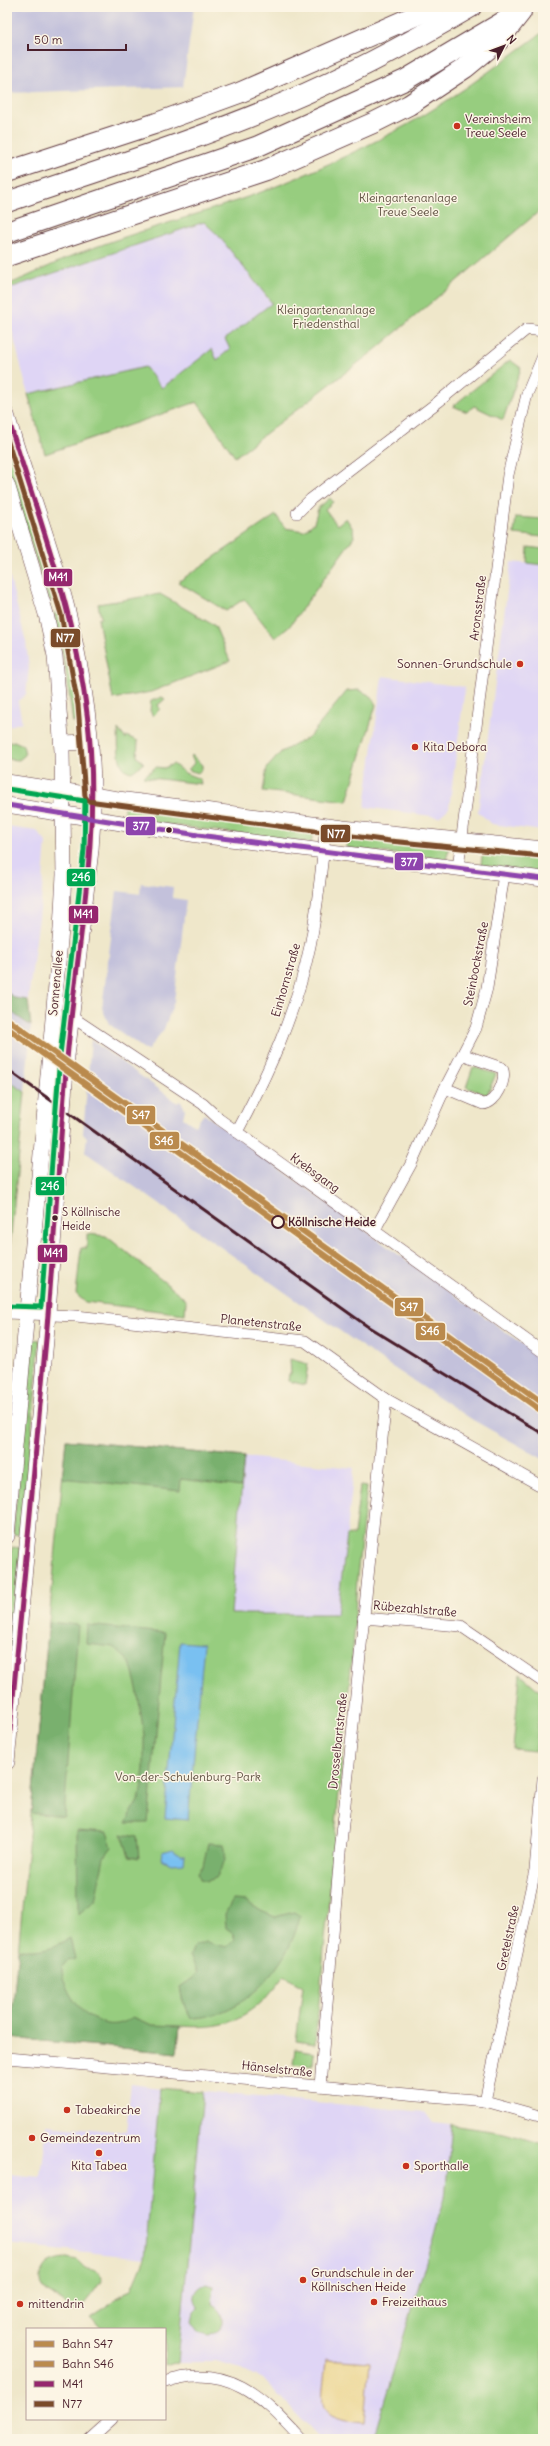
<svg xmlns="http://www.w3.org/2000/svg" width="550" height="2446" viewBox="0 0 550 2446" font-family="Delius,sans-serif">
	<rect width="100%" height="100%" fill="#fcf5e5"/>
	<filter id="ink" filterUnits="userSpaceOnUse"><feTurbulence type="fractalNoise" baseFrequency=".025" numOctaves="2"/><feDisplacementMap in="SourceGraphic" scale="8" xChannelSelector="R" yChannelSelector="G"/><feConvolveMatrix kernelMatrix="1 2 1 2 8 2 1 2 1" color-interpolation-filters="sRGB"/></filter>
	<filter id="wash" filterUnits="userSpaceOnUse"><feTurbulence type="fractalNoise" baseFrequency=".012" numOctaves="4" result="noise"/><feDisplacementMap in="SourceGraphic" scale="16" xChannelSelector="R" yChannelSelector="G"/><feGaussianBlur stdDeviation="0.9" result="paint"/><feColorMatrix in="noise" values="0 0 0 0 0 0 0 0 0 0 0 0 0 0 0 0 0 1.4 0 .05"/><feComposite in="paint" operator="in"/></filter>
	<g filter="url(#wash)">
		<rect width="100%" height="100%" fill="#efe7ca"/>
		<g fill="#dfd5f5">
			<path d="M203 222 218 235 272 304 225 339 231 349 217 360 211 350 162 388 145 367 28 394 7 310V289Z"/>
			<path d="M511 562 543 565V831L492 824 478 812Z"/>
			<path d="M7 567 26 642 29 668 26 694 18 702 22 722 7 727Z"/>
			<path d="M382 676 465 687 449 808 439 817 365 807Z"/>
			<path d="M7 827 37 831 46 842 41 902 28 1000 15 998 7 992Z"/>
			<path d="M244 1457 354 1468 338 1614H231Z"/>
			<path d="M131 2084 160 2088 145 2258 7 2244V2174L41 2177 47 2125 126 2132Z"/>
			<path d="M203 2092 425 2112 433 2123 452 2125 445 2198 373 2439H320L265 2381 242 2369 216 2362H178Z"/>
		</g>
		<g fill="#c3c1db">
			<path d="M7 7H194L183 87 7 93Z"/>
			<path d="M141 883 173 887 172 898 186 900 174 1002 164 1029 147 1051 109 1024 102 1008 117 891 140 894Z"/>
			<path d="M7 1009 31 1026 25 1092 7 1080Z"/>
			<path d="M91 1040 178 1103 179 1101 182 1103 185 1109 183 1118 195 1126 204 1114 543 1359V1459L473 1420 380 1359 85 1152 87 1137 83 1134Z"/>
		</g>
		<g fill="#97cd7f" stroke="#707655">
			<path d="M543 32V208L375 350 235 457 197 402 45 454 28 394 145 367 162 388 212 349 217 360 230 349 225 339 272 303 218 235 204 222 7 289V285C35 274 61 259 90 249 153 226 220 209 282 184 317 170 351 154 384 137 441 109 492 69 543 32Z"/>
			<path d="M510 360 521 368 503 420 474 406 467 412 453 406Z"/>
			<path d="M7 440 58 598 49 601 7 464Z"/>
			<path d="M330 498 333 502 325 509 337 525 346 518 353 529 354 537 289 627 275 638 244 599 226 611 178 582 276 515 285 528 304 531 314 523 318 508Z"/>
			<path d="M516 517 543 519V537L514 534Z"/>
			<path d="M528 547 543 549V565L527 563Z"/>
			<path d="M160 594 215 626 230 661 151 692 113 699 98 619 101 618 98 604Z"/>
			<path d="M61 611 73 669 80 721 73 722 65 665 54 613Z"/>
			<path d="M359 690 371 696 376 705 347 801 263 791 267 768 281 752 309 737 347 691Z"/>
			<path d="M162 697 165 699 158 705 160 709 153 716 150 711 151 701Z"/>
			<path d="M118 729 126 739V736L138 741 137 757 144 763 132 772C115 771 119 741 118 729Z"/>
			<path d="M14 741 23 745 25 755 19 760 7 759V743Z"/>
			<path d="M192 755 202 765V769L198 773 188 770 194 763 191 756Z"/>
			<path d="M173 764 185 773 200 779 201 784 143 777 156 767 164 768Z"/>
			<path d="M124 805 314 831 311 843 124 819Z"/>
			<path d="M348 834 447 847 449 849 446 860 346 848Z"/>
			<path d="M483 848 543 856V873L481 865Z"/>
			<path d="M473 1067 496 1074 487 1095 466 1087Z"/>
			<path d="M7 1080 25 1092 7 1276Z"/>
			<path d="M87 1234 106 1236 182 1296 186 1302 185 1314 85 1302 76 1294 81 1248H87Z"/>
			<path d="M31 1339 40 1340 22 1535 13 1534Z"/>
			<path d="M290 1359 308 1364 305 1385 288 1381 289 1374H291Z"/>
			<path d="M66 1440 244 1457 231 1614H337L347 1535H354L360 1486 367 1487 357 1577 354 1636 315 2044 296 2041 303 1987 284 1976C253 2017 232 2030 180 2026L177 2053 10 2038Z"/>
			<path d="M12 1547 21 1548 7 1696V1598Z"/>
			<path d="M520 1674 541 1692 536 1751 513 1749Z"/>
			<path d="M295 2049 314 2052 313 2066 293 2064Z"/>
			<path d="M160 2088 203 2092 178 2362 165 2366V2329H101L90 2317 132 2289 145 2258Z"/>
			<path d="M452 2125 504 2133 543 2144V2439H373L445 2198Z"/>
			<path d="M67 2258 78 2260 86 2268C94 2268 98 2271 102 2278 101 2284 82 2307 77 2311L42 2288C38 2267 46 2259 67 2258Z"/>
			<path d="M206 2284 214 2286 212 2305C222 2310 225 2320 219 2330L209 2335 198 2332 192 2321 194 2312 198 2308C190 2299 194 2287 206 2284Z"/>
		</g>
		<g fill="#79b06e" stroke="#62684c">
			<path d="M7 992 15 998 28 1000 31 1026 7 1009Z"/>
			<path d="M66 1440 244 1457 241 1487 181 1479 180 1491 62 1478Z"/>
			<path d="M49 1622 78 1625 64 1817 31 1813Z"/>
			<path d="M87 1625 165 1633 148 1823H126L140 1797 144 1768V1735L137 1688 130 1662 113 1647 86 1644Z"/>
			<path d="M77 1830 107 1832 112 1847 104 1857 95 1901 78 1914Z"/>
			<path d="M122 1834 137 1837 139 1858 129 1856Z"/>
			<path d="M208 1843 224 1844C228 1857 223 1867 216 1878L207 1881 200 1879 198 1872 203 1866Z"/>
			<path d="M233 1900 246 1901 261 1911 275 1917 294 1912 300 1916C289 1966 244 2017 191 2018L183 2001 180 1987 193 1978 198 1972 190 1956 194 1946 206 1942 227 1947 235 1939 232 1932 226 1928 225 1914Z"/>
			<path d="M70 1938 75 1959 68 1961 62 1968C62 1998 102 2042 132 2017L152 2025 180 2026 177 2053 10 2038 18 1950C38 1951 53 1949 70 1938Z"/>
		</g>
		<path fill="#eeda9e" stroke="#9c7c64" d="M326 2359 370 2362 365 2423C310 2419 323 2404 326 2359Z"/>
		<g fill="#79c0f1" stroke="#62708e">
			<path d="M180 1642 204 1644 188 1820 165 1818Z"/>
			<path d="M173 1849 180 1855H185L184 1863 171 1864 161 1859 162 1852Z"/>
		</g>
	</g>
	<g filter="url(#ink)">
		<g fill="none" stroke-linecap="round" stroke-linejoin="round">
			<g stroke="#633d43" stroke-width="12">
				<g id="street">
					<path d="M297 513 311 499 438 402 527 329 543 331"/>
					<path d="M458 868 508 475 527 394 543 356"/>
					<path d="M72 1017 203 1104 219 1119 543 1352"/>
					<path d="M445 1088 483 1104C496 1104 508 1078 502 1068L464 1055"/>
					<path d="M237 1132C269 1072 296 1012 310 946 318 906 322 866 326 825"/>
					<path d="M374 1231 411 1164 445 1088 476 1028 487 988 504 874"/>
					<path d="M7 1313 76 1316 305 1341 386 1399 543 1487"/>
					<path d="M363 1618 461 1626 543 1682"/>
					<path d="M7 2058 485 2101 543 2117"/>
					<path d="M320 2086 340 1853 386 1399"/>
					<path d="M485 2101 535 1870 543 1779"/>
					<path d="M165 2382C227 2361 263 2397 301 2439"/>
					<path d="M90 2439 112 2419"/>
				</g>
			</g>
			<g stroke="#633d43" stroke-width="16">
				<g id="secondary">
					<path d="M7 415C26 481 52 546 68 612 87 688 98 772 91 850L67 1056 46 1340 7 1762"/>
					<path d="M7 484 46 614 55 656 62 751 64 875 61 929 7 1536"/>
					<path d="M62 743 89 742"/>
					<path d="M7 782 118 799 343 828 543 849"/>
					<path d="M7 805 198 835 543 879"/>
				</g>
			</g>
			<g stroke="#633d43" stroke-width="22">
				<g id="highway">
					<path d="M7 172 154 124 239 93 435 7"/>
					<path d="M7 202C100 170 195 141 286 102 350 75 411 42 471 7"/>
					<path d="M7 232 256 147 405 80 513 16"/>
					<path d="M7 256 266 170 373 123 409 105 465 68 499 40 521 12"/>
				</g>
			</g>
			<use href="#street" stroke="#fff" stroke-width="11"/>
			<use href="#secondary" stroke="#fff" stroke-width="15"/>
			<use href="#highway" stroke="#fff" stroke-width="20"/>
			<path stroke="#4a1f2b" stroke-width="3" d="M7 1069 367 1326 543 1434"/>
			<g stroke="#fcf5e5" stroke-width="8">
				<path id="bus-1" d="M7 415C39 520 79 622 89 732 100 842 76 950 67 1059 59 1153 54 1246 46 1339 34 1480 20 1621 7 1762"/>
			</g>
			<g stroke="#fcf5e5" stroke-width="8">
				<path id="bus-2" d="M7 439 61 614 78 705 85 796 88 801 390 841 542 856"/>
			</g>
			<g stroke="#fcf5e5" stroke-width="8">
				<path id="bus-3" d="M7 789 85 801 84 850 60 1055 41 1307 7 1306"/>
			</g>
			<g stroke="#fcf5e5" stroke-width="8">
				<path id="bus-4" d="M7 805 198 835 543 879"/>
			</g>
			<use href="#bus-1" stroke="#95276e" stroke-width="5"/>
			<use href="#bus-2" stroke="#7a4b2a" stroke-width="5"/>
			<use href="#bus-3" stroke="#00a651" stroke-width="5"/>
			<use href="#bus-4" stroke="#8e44ad" stroke-width="5"/>
			<g stroke="#fcf5e5" stroke-width="9">
				<path id="rail-1" d="M7 1019 543 1403"/>
			</g>
			<g stroke="#fcf5e5" stroke-width="9">
				<path id="rail-2" d="M7 1028 539 1409"/>
			</g>
			<use href="#rail-1" stroke="#ba8a4d" stroke-width="6"/>
			<use href="#rail-2" stroke="#ba8a4d" stroke-width="6"/>
		</g>
	</g>
	<g fill="#c8321e" stroke="#fcf5e5" stroke-width="1.5">
		<circle cx="457" cy="126" r="4"/>
		<circle cx="520" cy="664" r="4"/>
		<circle cx="415" cy="747" r="4"/>
		<circle cx="67" cy="2110" r="4"/>
		<circle cx="32" cy="2138" r="4"/>
		<circle cx="99" cy="2153" r="4"/>
		<circle cx="406" cy="2166" r="4"/>
		<circle cx="303" cy="2280" r="4"/>
		<circle cx="374" cy="2302" r="4"/>
		<circle cx="20" cy="2304" r="4"/>
	</g>
	<g fill="#4a1f2b" stroke="#fcf5e5" stroke-width="1.5">
		<circle cx="169" cy="830" r="3.5"/>
		<circle cx="55" cy="1218" r="3.5"/>
	</g>
	<circle fill="#fcf5e5" stroke="#4a1f2b" stroke-width="2" cx="278" cy="1222" r="6"/>
	<g text-anchor="middle" stroke-width="3" stroke-linejoin="round" paint-order="stroke">
		<g font-size="11" fill="#4a1f2b" stroke="#fcf5e5" text-anchor="start">
			<text x="62" y="1216">S Köllnische<tspan x="62" dy="14">Heide</tspan></text>
		</g>
		<g font-size="12" fill="#4a1f2b" stroke="#fcf5e5" text-anchor="start">
			<text x="465" y="123">Vereinsheim<tspan x="465" dy="14">Treue Seele</tspan></text>
			<text x="512" y="668" text-anchor="end">Sonnen-Grundschule</text>
			<text x="423" y="751">Kita Debora</text>
			<text x="75" y="2114">Tabeakirche</text>
			<text x="40" y="2142">Gemeindezentrum</text>
			<text x="99" y="2170" text-anchor="middle">Kita Tabea</text>
			<text x="414" y="2170">Sporthalle</text>
			<text x="311" y="2277">Grundschule in der<tspan x="311" dy="14">Köllnischen Heide</tspan></text>
			<text x="382" y="2306">Freizeithaus</text>
			<text x="28" y="2308">mittendrin</text>
		</g>
		<g font-size="12" fill="#615344" stroke="#fcf5e5">
			<text x="408" y="202">Kleingartenanlage<tspan x="408" dy="14">Treue Seele</tspan></text>
			<text x="326" y="314">Kleingartenanlage<tspan x="326" dy="14">Friedensthal</tspan></text>
			<text x="188" y="1781">Von-der-Schulenburg-Park</text>
		</g>
		<g font-size="12" fill="#4a1f2b" stroke="#fcf5e5">
			<text transform="translate(478 608) rotate(-83)" y="4">Aronsstraße</text>
			<text transform="translate(476 964) rotate(-79)" y="4">Steinbockstraße</text>
			<text transform="translate(286 980) rotate(-74)" y="4">Einhornstraße</text>
			<text transform="translate(56 983) rotate(-85)" y="4">Sonnenallee</text>
			<text transform="translate(315 1173) rotate(36)" y="4">Krebsgang</text>
			<text transform="translate(261 1323) rotate(6)" y="4">Planetenstraße</text>
			<text transform="translate(415 1609) rotate(5)" y="4">Rübezahlstraße</text>
			<text transform="translate(338 1741) rotate(-84)" y="4">Drosselbartstraße</text>
			<text transform="translate(508 1938) rotate(-78)" y="4">Gretelstraße</text>
			<text transform="translate(277 2069) rotate(6)" y="4">Hänselstraße</text>
		</g>
		<g font-size="12" font-weight="bold" fill="#4a1f2b" stroke="#fcf5e5" text-anchor="start">
			<text x="288" y="1226">Köllnische Heide</text>
		</g>
	</g>
	<g stroke="#fcf5e5" stroke-width="1.5">
		<rect x="43" y="568" width="30" height="19" rx="4" fill="#95276e"/>
		<rect x="50" y="628" width="31" height="20" rx="4" fill="#7a4b2a"/>
		<rect x="125" y="816" width="31" height="20" rx="4" fill="#8e44ad"/>
		<rect x="320" y="824" width="31" height="19" rx="4" fill="#7a4b2a"/>
		<rect x="394" y="852" width="30" height="19" rx="4" fill="#8e44ad"/>
		<rect x="66" y="868" width="30" height="19" rx="4" fill="#00a651"/>
		<rect x="68" y="905" width="31" height="19" rx="4" fill="#95276e"/>
		<rect x="126" y="1105" width="30" height="20" rx="4" fill="#ba8a4d"/>
		<rect x="149" y="1131" width="31" height="19" rx="4" fill="#ba8a4d"/>
		<rect x="35" y="1176" width="30" height="20" rx="4" fill="#00a651"/>
		<rect x="37" y="1244" width="31" height="19" rx="4" fill="#95276e"/>
		<rect x="394" y="1297" width="30" height="20" rx="4" fill="#ba8a4d"/>
		<rect x="415" y="1322" width="31" height="19" rx="4" fill="#ba8a4d"/>
	</g>
	<g font-size="11" text-anchor="middle" font-weight="bold" fill="#fff">
		<text x="58" y="581">M41</text>
		<text x="65" y="642">N77</text>
		<text x="141" y="830">377</text>
		<text x="336" y="838">N77</text>
		<text x="409" y="866">377</text>
		<text x="81" y="881">246</text>
		<text x="83" y="918">M41</text>
		<text x="141" y="1119">S47</text>
		<text x="164" y="1145">S46</text>
		<text x="50" y="1190">246</text>
		<text x="53" y="1257">M41</text>
		<text x="409" y="1311">S47</text>
		<text x="430" y="1335">S46</text>
	</g>
	<rect width="550" height="2446" fill="none" stroke="#fcf5e5" stroke-width="24"/>
	<rect x="26" y="2328" width="140" height="92" fill="#fcf5e5" stroke="#b59f9b"/>
	<rect x="34" y="2341" width="20" height="6" fill="#ba8a4d" stroke="#b59f9b"/>
	<text x="62" y="2348" font-size="12" fill="#4a1f2b">Bahn S47</text>
	<rect x="34" y="2361" width="20" height="6" fill="#ba8a4d" stroke="#b59f9b"/>
	<text x="62" y="2368" font-size="12" fill="#4a1f2b">Bahn S46</text>
	<rect x="34" y="2381" width="20" height="6" fill="#95276e" stroke="#b59f9b"/>
	<text x="62" y="2388" font-size="12" fill="#4a1f2b">M41</text>
	<rect x="34" y="2401" width="20" height="6" fill="#7a4b2a" stroke="#b59f9b"/>
	<text x="62" y="2408" font-size="12" fill="#4a1f2b">N77</text>
	<g transform="translate(504 46) rotate(48)" stroke="#fcf5e5" stroke-width="3" paint-order="stroke">
	<path d="M0-3L7 15L0 10L-7 15Z" fill="#4a1f2b"/>
	<text y="-6" font-size="11" font-weight="bold" text-anchor="middle" fill="#4a1f2b">N</text>
	</g>
	<path d="M28 44v6h98v-6" fill="none" stroke="#4a1f2b" stroke-width="2"/>
	<text x="34" y="44" font-size="12" fill="#4a1f2b" stroke="#fcf5e5" stroke-width="3" paint-order="stroke">50 m</text>
</svg>
